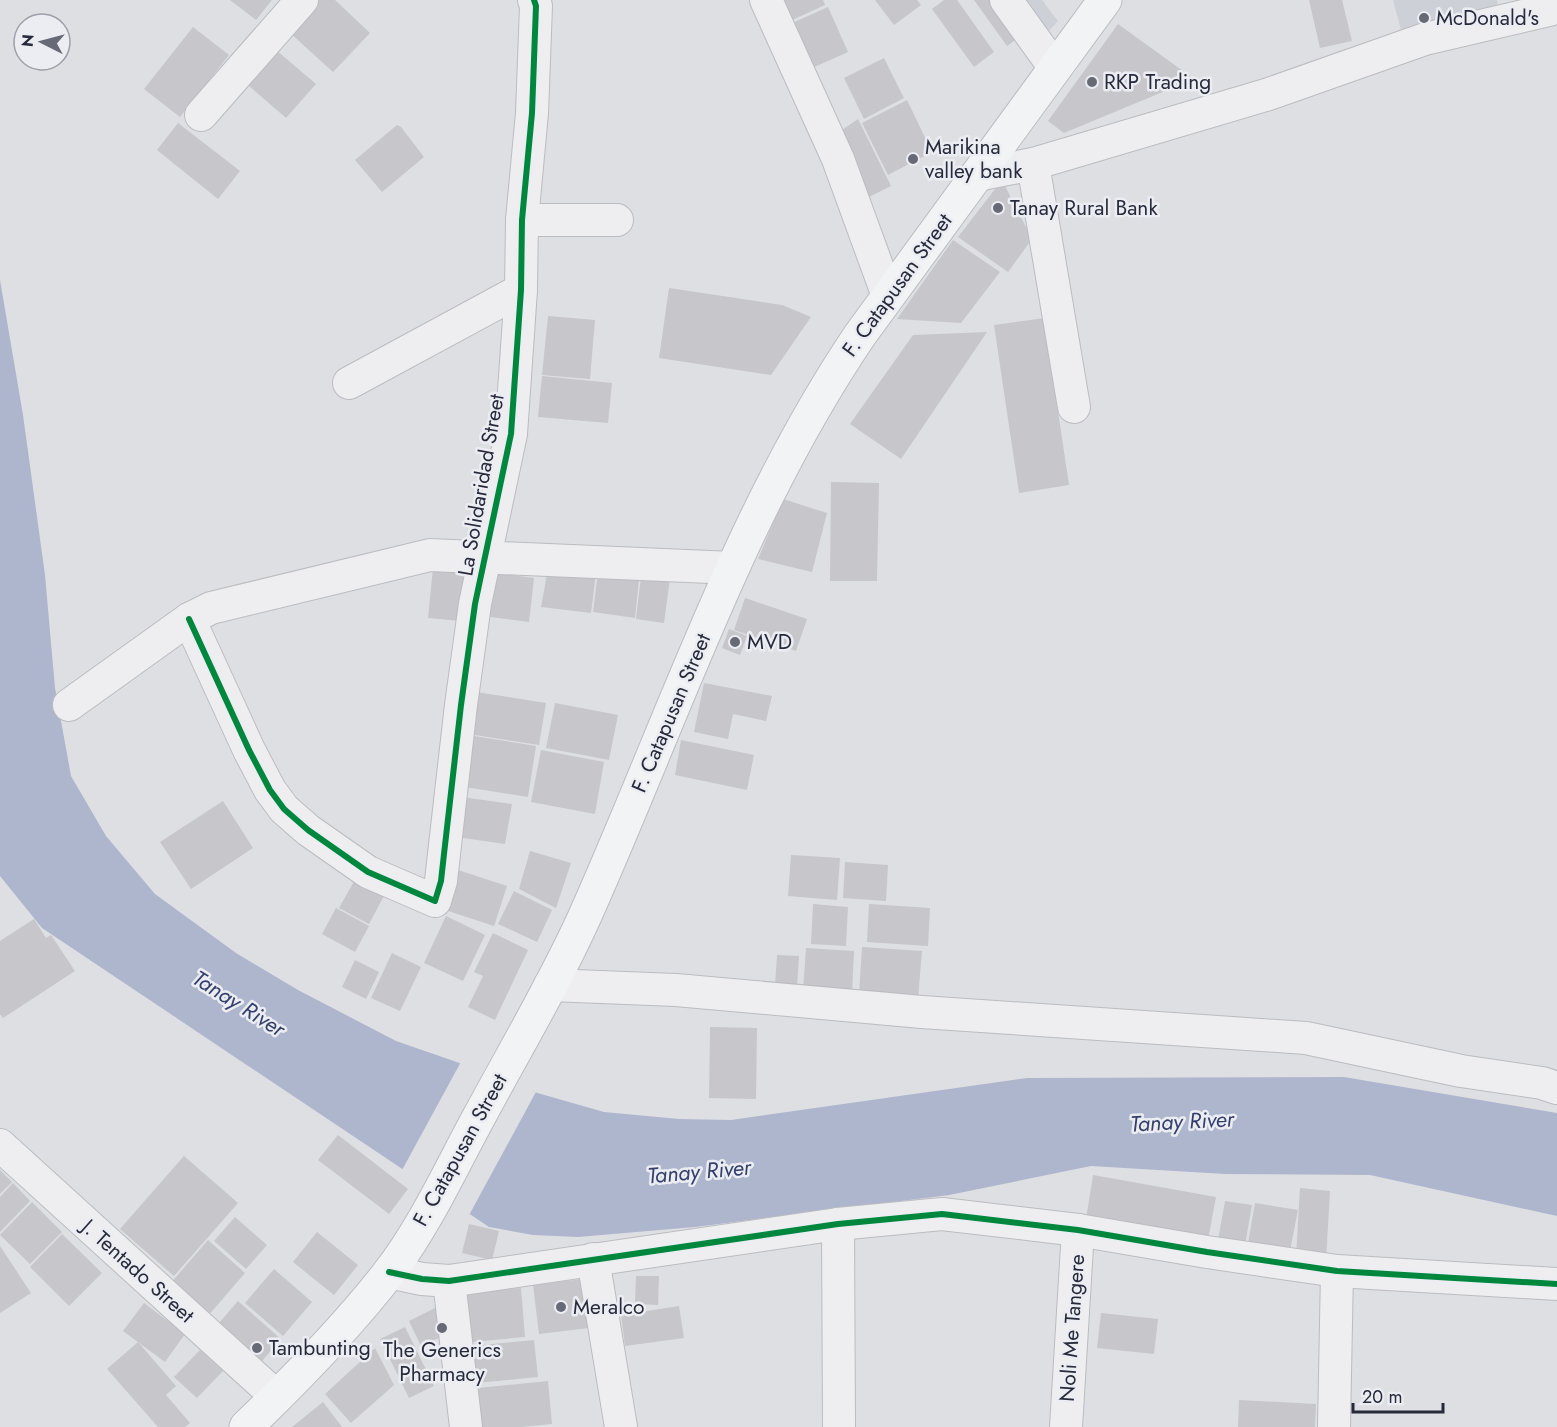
<svg xmlns="http://www.w3.org/2000/svg" width="1557" height="1427" viewBox="0 0 1557 1427" font-family="Jost,sans-serif">
	<rect width="100%" height="100%" fill="#dedfe3"/>
	<g fill="#ced0d7">
		<path d="M1008 0H1042L1058 21 1040 41Z"/>
		<path d="M1393 0H1497L1498 7 1401 30Z"/>
	</g>
	<path fill="#aeb6cd" d="M0 280 23 415 45 575 55 688 71 776 106 836 155 894 236 953 298 990 396 1041 474 1068 534 1092 604 1112 679 1119 731 1120 1027 1078 1344 1077 1557 1113V1216L1370 1175 1225 1174 1091 1166 949 1195 695 1227 578 1237 533 1235 489 1227 42 928 0 876Z"/>
	<path fill="#dedfe3" d="M462 1060 537 1090 468 1217 401 1172Z"/>
	<g fill="#c6c6cb">
		<path d="M230 0H272L256 20Z"/>
		<path d="M319 0H335L370 33 333 72 289 32Z"/>
		<path d="M779 0H823L825 5 788 22Z"/>
		<path d="M875 0H917L921 5 894 25Z"/>
		<path d="M944 0H957L994 52 974 67 932 9Z"/>
		<path d="M974 0H1002L1025 33 1007 46Z"/>
		<path d="M1309 0H1342L1352 41 1320 48Z"/>
		<path d="M828 7 848 52 810 69 790 24Z"/>
		<path d="M1118 24 1194 79 1064 133 1048 121Z"/>
		<path d="M193 27 229 55 180 117 144 89Z"/>
		<path d="M269 44 316 84 286 118 240 78Z"/>
		<path d="M884 58 904 98 864 119 844 78Z"/>
		<path d="M907 100 932 152 888 175 862 123Z"/>
		<path d="M858 119 891 186 867 198 835 135Z"/>
		<path d="M178 123 240 171 218 199 157 150Z"/>
		<path d="M397 125 401 127 424 157 382 192 355 160Z"/>
		<path d="M1002 180 1032 239 1008 272 958 237Z"/>
		<path d="M953 240 1000 272 961 323 897 319Z"/>
		<path d="M669 288 782 305 811 317 771 375 659 358Z"/>
		<path d="M548 316 595 320 590 379 542 375Z"/>
		<path d="M1044 318 1069 485 1019 493 994 325Z"/>
		<path d="M987 332 901 459 850 424 913 335Z"/>
		<path d="M542 376 612 383 608 423 538 417Z"/>
		<path d="M831 482 879 483 877 581H830Z"/>
		<path d="M783 499 827 513 812 572 758 559Z"/>
		<path d="M434 558 467 561 461 621 428 618Z"/>
		<path d="M549 563 597 565 591 613 541 607Z"/>
		<path d="M599 564 640 569 635 618 593 612Z"/>
		<path d="M642 568 671 571 664 623 636 619Z"/>
		<path d="M490 572 534 578 529 622 483 616Z"/>
		<path d="M745 598 807 619 796 651 734 630Z"/>
		<path d="M729 629 747 636 740 655 722 648Z"/>
		<path d="M704 683 772 696 766 721 733 714 728 739 694 732Z"/>
		<path d="M476 692 546 703 539 745 469 734Z"/>
		<path d="M555 703 618 715 609 760 546 748Z"/>
		<path d="M474 736 536 746 528 797 465 787Z"/>
		<path d="M681 740 754 755 747 790 675 775Z"/>
		<path d="M541 750 604 762 595 814 531 802Z"/>
		<path d="M462 797 512 804 505 844 456 837Z"/>
		<path d="M223 801 253 848 191 889 160 842Z"/>
		<path d="M530 851 571 863 556 908 519 889Z"/>
		<path d="M791 855 840 858 837 900 788 896Z"/>
		<path d="M845 862 888 865 886 901 843 898Z"/>
		<path d="M455 869 507 886 494 926 442 909Z"/>
		<path d="M357 876 386 892 369 924 339 908Z"/>
		<path d="M514 891 552 910 537 942 498 924Z"/>
		<path d="M813 904 848 907 846 946 811 944Z"/>
		<path d="M869 904 930 908 928 946 867 942Z"/>
		<path d="M336 908 369 926 355 952 322 934Z"/>
		<path d="M446 916 485 935 463 981 424 963Z"/>
		<path d="M34 919 46 938 51 935 75 971 3 1018 0 1014V941Z"/>
		<path d="M493 933 528 950 495 1020 468 1007 483 976 474 972Z"/>
		<path d="M862 947 922 951 918 999 859 995Z"/>
		<path d="M806 948 854 951 852 994 803 990Z"/>
		<path d="M392 953 421 967 400 1011 371 998Z"/>
		<path d="M777 955 799 956 797 987 775 986Z"/>
		<path d="M355 960 379 972 366 999 342 987Z"/>
		<path d="M710 1027 757 1028 756 1099 709 1098Z"/>
		<path d="M338 1135 408 1189 389 1214 318 1160Z"/>
		<path d="M184 1156 238 1203 174 1276 120 1229Z"/>
		<path d="M0 1170 12 1182 0 1194Z"/>
		<path d="M1093 1175 1216 1197 1208 1240 1086 1219Z"/>
		<path d="M13 1183 30 1201 0 1232V1197Z"/>
		<path d="M1300 1188 1330 1191 1326 1260 1296 1258Z"/>
		<path d="M1225 1201 1252 1205 1245 1245 1218 1240Z"/>
		<path d="M32 1202 62 1232 30 1264 0 1235Z"/>
		<path d="M1255 1203 1298 1210 1289 1256 1247 1249Z"/>
		<path d="M235 1217 267 1245 246 1269 214 1241Z"/>
		<path d="M469 1224 499 1231 492 1260 462 1253Z"/>
		<path d="M317 1232 358 1265 334 1295 293 1262Z"/>
		<path d="M62 1234 102 1273 69 1306 30 1267Z"/>
		<path d="M208 1240 245 1273 207 1317 170 1284Z"/>
		<path d="M0 1246 31 1293 0 1313Z"/>
		<path d="M274 1269 312 1302 283 1336 245 1303Z"/>
		<path d="M636 1276H659L658 1305 635 1304Z"/>
		<path d="M583 1279 589 1328 539 1334 533 1285Z"/>
		<path d="M521 1288 525 1337 472 1342 467 1292Z"/>
		<path d="M238 1301 281 1339 262 1361 219 1323Z"/>
		<path d="M144 1303 185 1334 165 1362 123 1331Z"/>
		<path d="M679 1306 684 1338 625 1346 621 1315Z"/>
		<path d="M435 1308 448 1334 421 1346 409 1321Z"/>
		<path d="M1101 1313 1158 1319 1154 1354 1097 1348Z"/>
		<path d="M405 1327 434 1386 409 1398 380 1339Z"/>
		<path d="M534 1340 538 1377 476 1383 472 1346Z"/>
		<path d="M138 1342 176 1386 166 1395 190 1423 185 1427H158L107 1369Z"/>
		<path d="M375 1348 394 1385 351 1423 325 1394Z"/>
		<path d="M200 1350 223 1371 197 1398 174 1377Z"/>
		<path d="M548 1381 552 1424 521 1427H481L478 1388Z"/>
		<path d="M1239 1400 1316 1404 1315 1427H1238Z"/>
		<path d="M323 1402 342 1427H292Z"/>
	</g>
	<g fill="none" stroke-linecap="round" stroke-linejoin="round">
		<g stroke="#bbbcc0" stroke-width="34">
			<g id="minor">
				<path d="M766 0 838 159 888 296"/>
				<path d="M1006 0 1055 68"/>
				<path d="M201 115 302 0"/>
				<path d="M1033 164 1074 407"/>
				<path d="M977 175 1033 164 1269 94 1425 39 1549 10"/>
				<path d="M522 220H617"/>
				<path d="M349 383 521 290"/>
				<path d="M189 619 249 750 270 790 284 809 308 830 368 872 435 901 441 881 444 854 461 705 475 604 511 434 521 290 522 220 532 113 536 6 534 0"/>
				<path d="M69 705 189 619 211 608 430 555 733 568"/>
				<path d="M550 985 676 990 922 1012 1306 1038 1461 1071 1542 1083 1557 1088"/>
				<path d="M0 1145 277 1397"/>
				<path d="M838 1224 839 1427"/>
				<path d="M593 1259 621 1427"/>
				<path d="M389 1272 422 1279 449 1281 838 1224 942 1214 1078 1230 1207 1252 1337 1271 1557 1284"/>
				<path d="M449 1281 466 1427"/>
				<path d="M1066 1427 1078 1230"/>
				<path d="M1334 1427 1337 1271"/>
			</g>
		</g>
		<g stroke="#bbbcc1" stroke-width="35">
			<path id="major" d="M246 1427C296 1379 345 1329 388 1274 425 1226 451 1168 480 1115 515 1050 553 986 584 918 672 722 739 514 860 335L1105 0"/>
		</g>
		<use href="#minor" stroke="#eeeef0" stroke-width="32"/>
		<use href="#major" stroke="#f2f3f4" stroke-width="33"/>
		<g stroke="#ebedf3" stroke-width="10">
			<g id="cycleway">
				<path d="M189 619 249 750 270 790 284 809 308 830 368 872 435 901 441 881 444 854 461 705 475 604 511 434 521 290 522 220 532 113 536 6 534 0"/>
				<path d="M389 1272 422 1279 449 1281 838 1224 942 1214 1078 1230 1207 1252 1337 1271 1557 1284"/>
			</g>
		</g>
		<use href="#cycleway" stroke="#00873e" stroke-width="6"/>
	</g>
	<g fill="#676975" stroke="#ebedf3" stroke-width="2">
		<circle cx="1424" cy="18" r="6"/>
		<circle cx="1092" cy="82" r="6"/>
		<circle cx="913" cy="159" r="6"/>
		<circle cx="998" cy="208" r="6"/>
		<circle cx="735" cy="642" r="6"/>
		<circle cx="561" cy="1307" r="6"/>
		<circle cx="442" cy="1328" r="6"/>
		<circle cx="257" cy="1348" r="6"/>
	</g>
	<g text-anchor="middle" stroke-width="5" stroke-linejoin="round" paint-order="stroke">
		<g font-size="21" fill="#272a3a" stroke="#ebedf3" text-anchor="start">
			<text x="1436" y="25">McDonald's</text>
			<text x="1104" y="89">RKP Trading</text>
			<text x="925" y="154">Marikina<tspan x="925" dy="24">valley bank</tspan></text>
			<text x="1010" y="215">Tanay Rural Bank</text>
			<text x="747" y="649">MVD</text>
			<text x="573" y="1314">Meralco</text>
			<text x="269" y="1355">Tambunting</text>
			<text x="442" y="1357" text-anchor="middle">The Generics<tspan x="442" dy="24">Pharmacy</tspan></text>
		</g>
		<g font-size="21" fill="#272a3a" stroke="#ebedf3">
			<text transform="translate(897 285) rotate(-54)" y="7">F. Catapusan Street</text>
			<text transform="translate(481 485) rotate(-80)" y="7">La Solidaridad Street</text>
			<text transform="translate(671 713) rotate(-67)" y="7">F. Catapusan Street</text>
			<text transform="translate(460 1150) rotate(-61)" y="7">F. Catapusan Street</text>
			<text transform="translate(138 1271) rotate(42)" y="7">J. Tentado Street</text>
			<text transform="translate(1072 1328) rotate(-86)" y="7">Noli Me Tangere</text>
		</g>
		<g font-size="22" font-style="italic" fill="#34406b" stroke="#ebedf3">
			<text transform="translate(239 1003) rotate(32)" y="8">Tanay River</text>
			<text transform="translate(1182 1121) rotate(-3)" y="8">Tanay River</text>
			<text transform="translate(699 1171) rotate(-5)" y="8">Tanay River</text>
		</g>
	</g>
	<g transform="translate(42 42) rotate(276)"><circle r="28" fill="#ebedf3" stroke="#9d9fa9" stroke-width="1.5"/>
	<path d="M0-4.5L10 22L0 15L-10 22Z" fill="#676975"/>
	<text y="-9" font-size="16" font-weight="bold" text-anchor="middle" fill="#272a3a">N</text>
	</g>
	<path d="M1353 1403v9h90v-9" fill="none" stroke="#272a3a" stroke-width="3"/>
	<text x="1362" y="1403" font-size="18" fill="#272a3a" stroke="#ebedf3" stroke-width="4.5" paint-order="stroke">20 m</text>
</svg>
